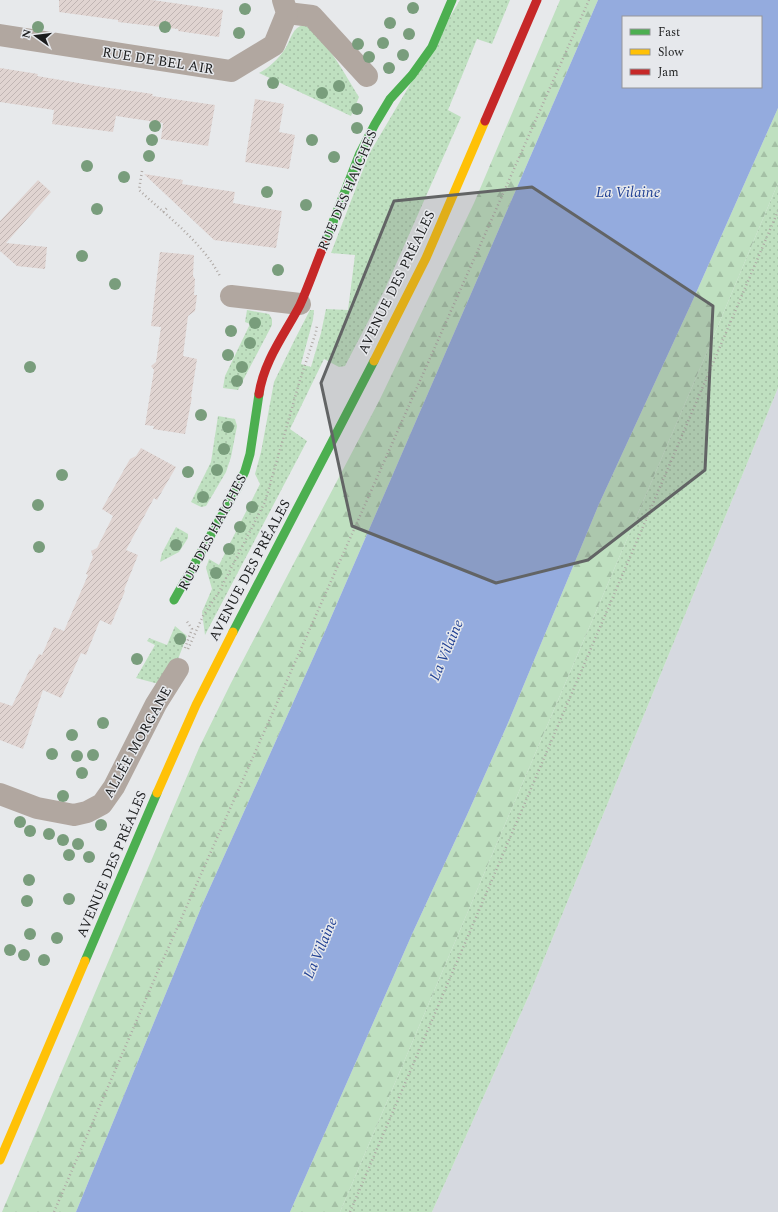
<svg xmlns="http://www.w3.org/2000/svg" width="778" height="1212" viewBox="0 0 778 1212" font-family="Spectral,serif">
	<defs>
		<pattern id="green-dots" width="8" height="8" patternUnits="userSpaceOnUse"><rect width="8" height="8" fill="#bfe0c0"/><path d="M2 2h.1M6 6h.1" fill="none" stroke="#a4c0a5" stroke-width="1.8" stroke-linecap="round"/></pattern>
		<pattern id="forest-firs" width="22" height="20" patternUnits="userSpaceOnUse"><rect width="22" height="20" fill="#bfe0c0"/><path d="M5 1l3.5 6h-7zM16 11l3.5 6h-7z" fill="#a4c0a5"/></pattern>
		<pattern id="building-hatch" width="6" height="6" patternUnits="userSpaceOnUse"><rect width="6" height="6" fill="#e0d4d1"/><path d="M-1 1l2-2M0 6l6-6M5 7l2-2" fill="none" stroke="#c0b5b3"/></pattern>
	</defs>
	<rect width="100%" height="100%" fill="#e7e9eb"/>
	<path fill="#d6d9e0" d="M778 388V1212H432L530 993Z"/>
	<g fill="url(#green-dots)">
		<path d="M460 0H510L492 44 477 39 448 110 461 117 385 289 345 366 339 367 324 359 290 429 307 441 205 635 202 612 212 589 206 568 209 559 219 565 260 484 255 474 261 452 274 382 295 339 310 310H314L313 320 301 364 311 367 321 333 326 309 348 310 355 255 331 253 369 154Z"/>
		<path d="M304 25C322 31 348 80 359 97L351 116 259 73C270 67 278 59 285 49 291 40 292 27 304 25Z"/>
		<path d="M778 183V388L530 993 432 1212H340L526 775 704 359Z"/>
		<path d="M247 310 269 314 272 319V325L238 390 223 388 225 376 250 324 245 322Z"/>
		<path d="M218 416 235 419 237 426 231 457 226 472 206 506 201 507 191 502 211 462Z"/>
		<path d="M176 527 188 534V538L179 552 160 562 162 553Z"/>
		<path d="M175 626 187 636 178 659 163 683H155L136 678 155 645 147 641 149 638 167 645Z"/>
	</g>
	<g fill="url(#forest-firs)">
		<path d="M560 0H598L323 636 203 903 76 1212H2L199 748 231 683 380 399 474 203Z"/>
		<path d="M778 108V183L704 359 526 775 340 1212H290L413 932 467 815 508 723 599 504 692 302Z"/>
	</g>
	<path fill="#94abde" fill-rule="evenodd" d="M598 0H778V108L692 302 599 504 508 723 467 815 413 932 290 1212H76L203 903 323 636ZM623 17H761V87H623Z"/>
	<g fill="url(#building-hatch)">
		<path d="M59 0H152L223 10 219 37 178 31V29L118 22V20L59 12Z"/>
		<path d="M0 68 38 74 37 76 96 86 153 94 152 96 215 105 208 146 161 139 163 123 116 116 113 132 52 124 54 110 0 102Z"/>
		<path d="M255 99 284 104 279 132 295 135 289 169 245 162Z"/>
		<path d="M144 174 183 180 182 184 235 192 233 203 282 211 276 248 214 240Z"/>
		<path d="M38 180 51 192 6 243 47 247 45 269 17 266 0 251V221Z"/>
		<path d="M160 252 194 255 193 276 195 279 194 295H197L195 311 188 316 183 356 197 359 191 397H192L185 434 153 429 154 426 145 425 154 370 151 366 156 362 161 327 151 326Z"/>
		<path d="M141 448 176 467 157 500 154 498 126 550 138 555 124 590 125 591 111 625 100 620 86 655 81 653 61 698 43 690 23 749 0 740V702L12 706 30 669 31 670 39 654 42 655 54 627 64 631 88 575 86 574 93 557 91 551 97 548 113 516 102 509 130 459 136 456Z"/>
	</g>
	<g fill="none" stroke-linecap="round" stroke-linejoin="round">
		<g stroke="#aea8a4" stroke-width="2.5" stroke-dasharray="1 3" stroke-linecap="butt">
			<path d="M142 171 139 190C168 217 201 241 220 276"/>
			<path d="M163 212 167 208"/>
			<path d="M185 648 192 629 186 620"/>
			<path d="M188 649 203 616 219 592 265 502 300 380 316 332 317 325"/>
			<path d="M54 1212 158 971 589 0"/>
			<path d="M350 1212 778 211"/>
		</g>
		<g stroke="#b1a7a0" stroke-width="22">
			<path d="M287 13 312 16 367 76"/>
			<path d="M0 35 231 71 274 45 287 13 283 0"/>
			<path d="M231 296 300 304"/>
			<path d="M0 794 37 808 74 815 87 812 102 804 114 787 156 704 178 669"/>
		</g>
		<g stroke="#4caf50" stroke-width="9">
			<path d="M324 245 360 153 375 124 390 99 412 75 432 47 452 0"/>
			<path d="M174 600 238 487 245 471 250 454 259 394"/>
			<path d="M233 632 374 361"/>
			<path d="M85 961 157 793"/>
		</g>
		<g stroke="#ffc107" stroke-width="9">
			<path d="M374 361 426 258 485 121"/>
			<path d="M157 793 196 705 233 632"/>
			<path d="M0 1160 85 961"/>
		</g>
		<g stroke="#c62828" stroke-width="9">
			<path d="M485 121 537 0"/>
			<path d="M259 394C264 360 285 334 300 305 309 285 316 264 324 245"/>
		</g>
	</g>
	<g fill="#799d7c">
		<circle cx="413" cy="8" r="6"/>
		<circle cx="245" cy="9" r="6"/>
		<circle cx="390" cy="23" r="6"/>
		<circle cx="38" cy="27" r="6"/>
		<circle cx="165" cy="27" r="6"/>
		<circle cx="239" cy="33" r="6"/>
		<circle cx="409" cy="34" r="6"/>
		<circle cx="383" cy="43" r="6"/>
		<circle cx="358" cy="44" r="6"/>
		<circle cx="403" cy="55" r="6"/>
		<circle cx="369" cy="57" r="6"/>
		<circle cx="389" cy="68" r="6"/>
		<circle cx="273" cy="83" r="6"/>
		<circle cx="339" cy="86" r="6"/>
		<circle cx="322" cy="93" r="6"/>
		<circle cx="357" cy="109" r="6"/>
		<circle cx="155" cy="126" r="6"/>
		<circle cx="357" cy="128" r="6"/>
		<circle cx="152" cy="140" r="6"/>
		<circle cx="312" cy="140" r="6"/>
		<circle cx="149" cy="156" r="6"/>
		<circle cx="334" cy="157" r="6"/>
		<circle cx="87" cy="166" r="6"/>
		<circle cx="124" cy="177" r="6"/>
		<circle cx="267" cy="192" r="6"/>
		<circle cx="306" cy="205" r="6"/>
		<circle cx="97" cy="209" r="6"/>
		<circle cx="82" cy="256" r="6"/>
		<circle cx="278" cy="270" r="6"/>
		<circle cx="115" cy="284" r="6"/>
		<circle cx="255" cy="323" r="6"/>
		<circle cx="231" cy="331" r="6"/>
		<circle cx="250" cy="343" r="6"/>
		<circle cx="228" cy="355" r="6"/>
		<circle cx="30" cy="367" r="6"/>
		<circle cx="242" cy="367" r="6"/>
		<circle cx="237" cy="381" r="6"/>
		<circle cx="201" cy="415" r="6"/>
		<circle cx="228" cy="427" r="6"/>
		<circle cx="224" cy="449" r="6"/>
		<circle cx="217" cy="470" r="6"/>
		<circle cx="188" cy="472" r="6"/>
		<circle cx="62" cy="475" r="6"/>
		<circle cx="203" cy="497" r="6"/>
		<circle cx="38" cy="505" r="6"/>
		<circle cx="252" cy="507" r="6"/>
		<circle cx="240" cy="527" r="6"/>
		<circle cx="176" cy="545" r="6"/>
		<circle cx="39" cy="547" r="6"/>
		<circle cx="229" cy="549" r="6"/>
		<circle cx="216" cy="573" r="6"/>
		<circle cx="180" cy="639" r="6"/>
		<circle cx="137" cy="659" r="6"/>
		<circle cx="103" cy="723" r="6"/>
		<circle cx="72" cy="735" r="6"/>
		<circle cx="52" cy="754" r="6"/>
		<circle cx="93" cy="755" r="6"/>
		<circle cx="77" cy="756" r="6"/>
		<circle cx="82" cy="773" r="6"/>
		<circle cx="63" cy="796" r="6"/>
		<circle cx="20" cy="822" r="6"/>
		<circle cx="101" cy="825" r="6"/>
		<circle cx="30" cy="831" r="6"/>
		<circle cx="49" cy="834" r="6"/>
		<circle cx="63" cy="840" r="6"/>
		<circle cx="78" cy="844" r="6"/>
		<circle cx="69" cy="855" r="6"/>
		<circle cx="89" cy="857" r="6"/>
		<circle cx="29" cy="880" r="6"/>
		<circle cx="69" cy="899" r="6"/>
		<circle cx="27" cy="901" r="6"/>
		<circle cx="30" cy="934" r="6"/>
		<circle cx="57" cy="938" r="6"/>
		<circle cx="10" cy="950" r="6"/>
		<circle cx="24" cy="955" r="6"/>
		<circle cx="44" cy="960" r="6"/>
	</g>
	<path fill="#626465" fill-opacity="0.2" stroke="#626465" stroke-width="3" stroke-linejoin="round" d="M532 187 713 306 705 470 588 560 496 583 352 526 321 383 394 201Z"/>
	<g text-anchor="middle" stroke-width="3" stroke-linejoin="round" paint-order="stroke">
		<g font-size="14" fill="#1b1c1d" stroke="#e6e8ec">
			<text transform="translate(158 60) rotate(9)" y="5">RUE DE BEL AIR</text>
			<text transform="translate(347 190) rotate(-67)" y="5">RUE DES HAICHES</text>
			<text transform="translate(396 282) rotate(-64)" y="5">AVENUE DES PRÉALES</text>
			<text transform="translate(212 532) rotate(-62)" y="5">RUE DES HAICHES</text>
			<text transform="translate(249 570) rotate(-62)" y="5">AVENUE DES PRÉALES</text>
			<text transform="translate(137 742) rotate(-61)" y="5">ALLÉE MORGANE</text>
			<text transform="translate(111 864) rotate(-67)" y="5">AVENUE DES PRÉALES</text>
		</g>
		<g font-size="15" font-style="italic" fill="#214194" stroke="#e6e8ec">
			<text x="628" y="197">La Vilaine</text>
			<text transform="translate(446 650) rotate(-67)" y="5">La Vilaine</text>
			<text transform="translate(320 948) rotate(-67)" y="5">La Vilaine</text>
		</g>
	</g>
	<rect x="622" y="16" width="140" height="72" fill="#e6e8ec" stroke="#959699"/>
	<rect x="630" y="29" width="20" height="6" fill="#4caf50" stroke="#959699"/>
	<text x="658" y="36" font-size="12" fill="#1b1c1d">Fast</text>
	<rect x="630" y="49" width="20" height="6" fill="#ffc107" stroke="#959699"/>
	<text x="658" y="56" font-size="12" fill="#1b1c1d">Slow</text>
	<rect x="630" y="69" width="20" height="6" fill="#c62828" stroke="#959699"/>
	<text x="658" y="76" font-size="12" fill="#1b1c1d">Jam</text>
	<g transform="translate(36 36) rotate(284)" stroke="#e6e8ec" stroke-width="3" paint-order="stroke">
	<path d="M0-3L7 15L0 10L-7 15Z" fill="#1b1c1d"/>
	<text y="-6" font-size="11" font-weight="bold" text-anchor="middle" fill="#1b1c1d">N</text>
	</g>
</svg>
